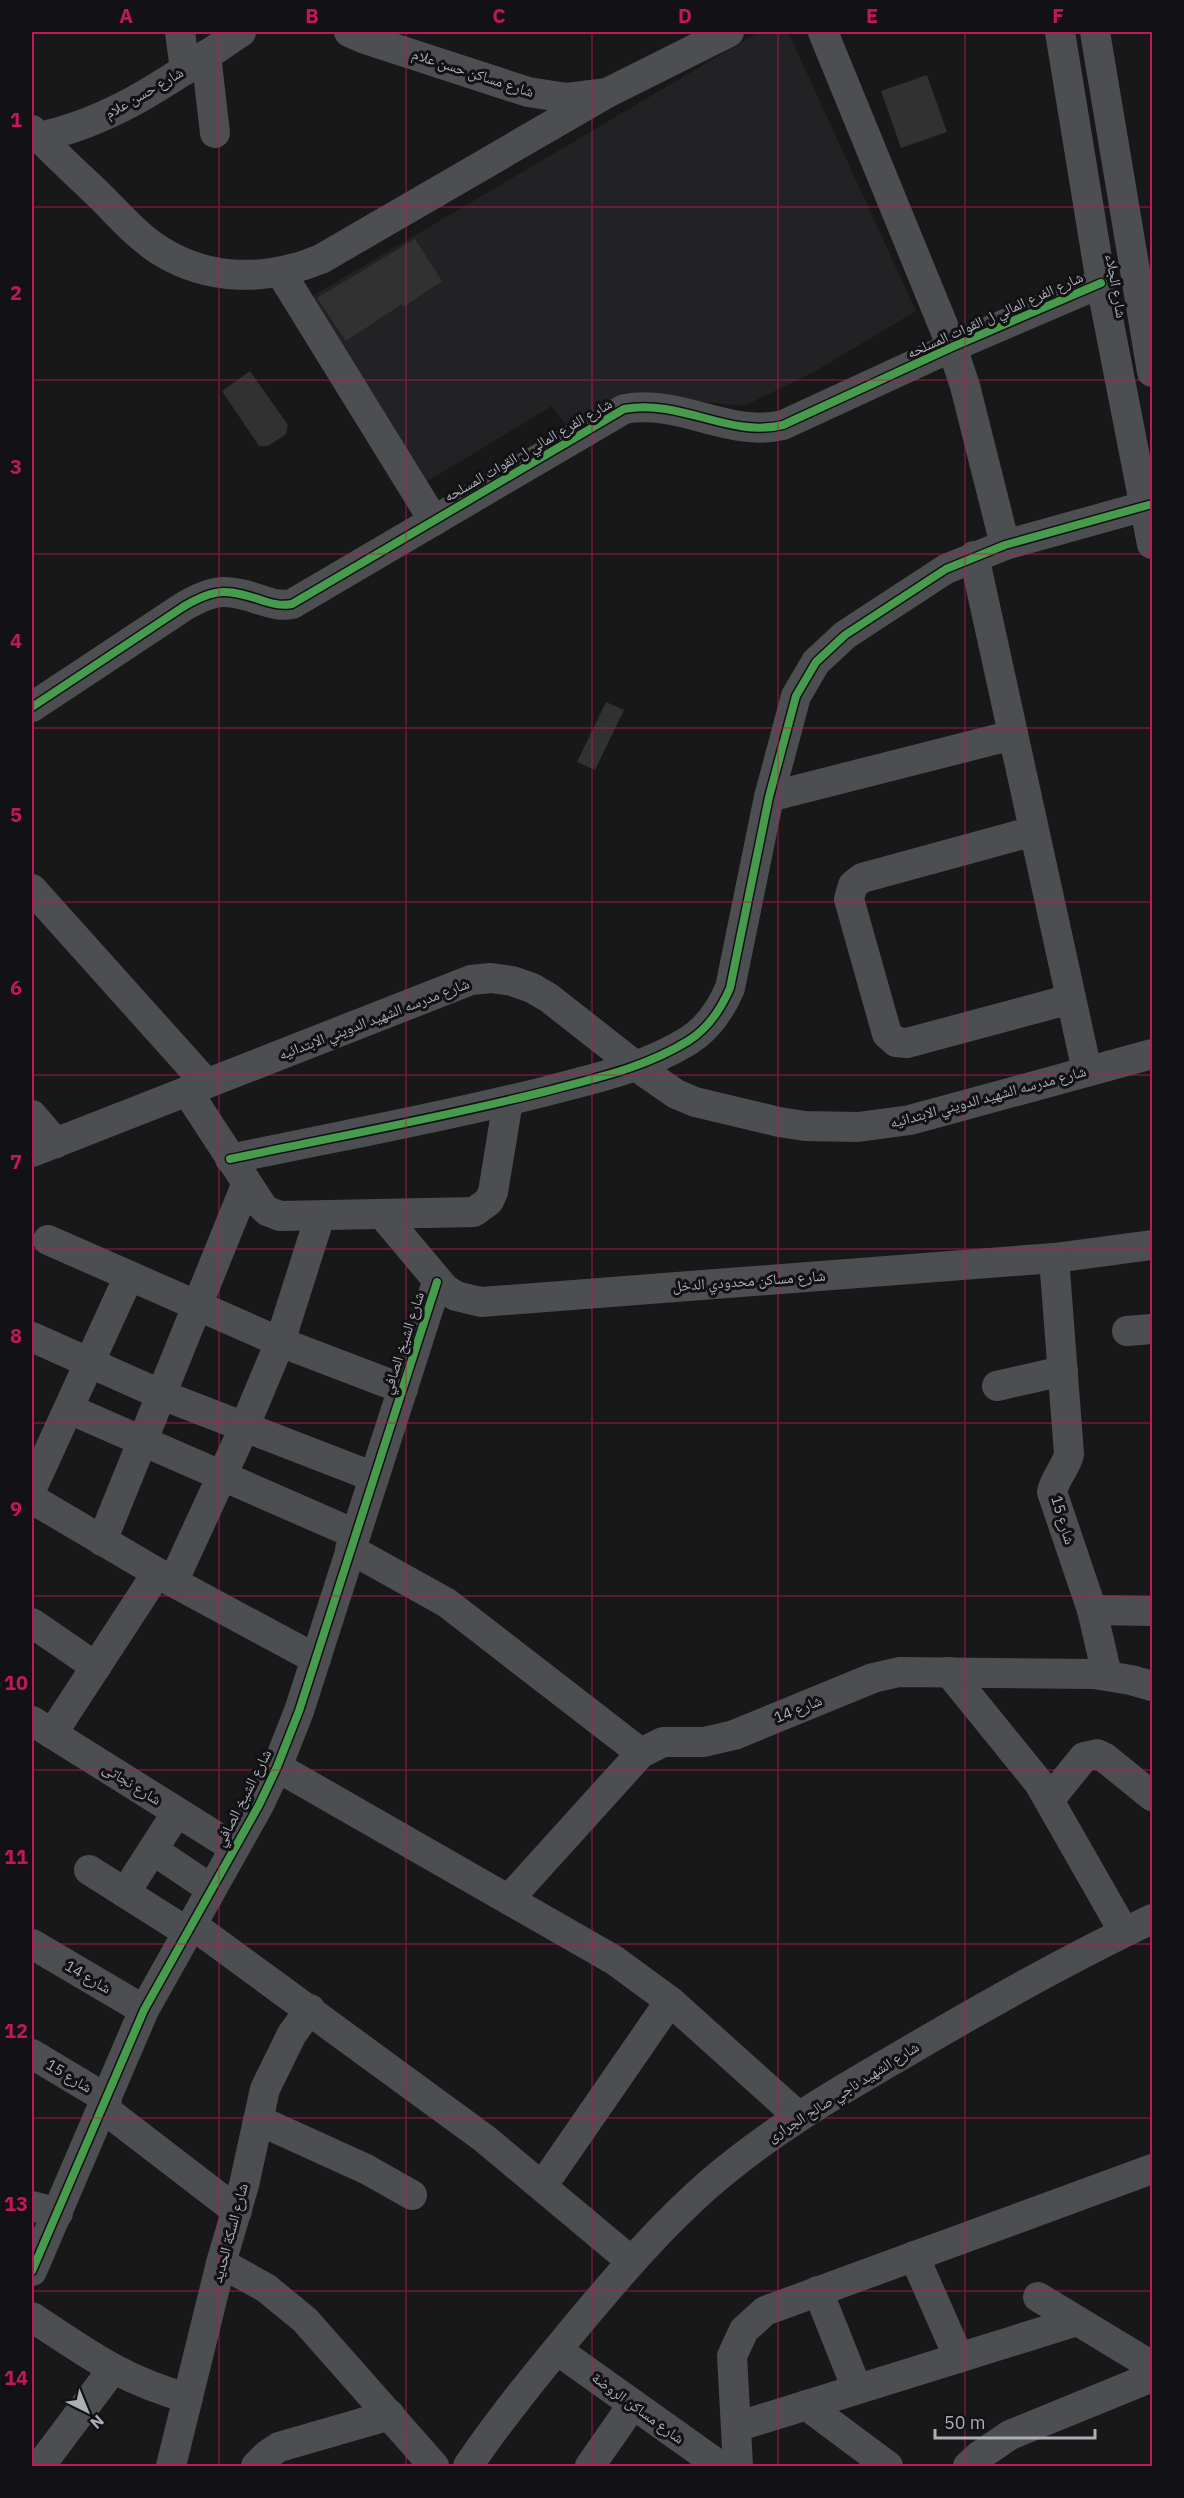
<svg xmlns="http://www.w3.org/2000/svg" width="1184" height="2498" viewBox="0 0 1184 2498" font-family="'IBM Plex Sans','Noto Naskh Arabic',sans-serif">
	<rect width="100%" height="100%" fill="#181818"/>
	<path fill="#222224" d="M759 32H788L916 311 814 372 744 406 621 393 566 425 552 406 423 484 304 301Z"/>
	<g fill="#313132">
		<path d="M927 75 947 132 901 148 881 91Z"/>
		<path d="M415 239 442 281 403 307 402 304 346 341 317 298Z"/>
		<path d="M250 371 288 425 286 434 268 446H259L222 391Z"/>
		<path d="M606 702 624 710 595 770 577 762Z"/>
	</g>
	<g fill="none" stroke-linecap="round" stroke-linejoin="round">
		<g stroke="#4d4e51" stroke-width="30">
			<path d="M180 32 185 70"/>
			<path d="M349 32 365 39 528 92 567 98 607 93 729 32"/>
			<path d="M823 32 952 347 965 386 1005 545"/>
			<path d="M1060 32 1101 283 1152 544"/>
			<path d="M1095 32 1152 372"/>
			<path d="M206 55 215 133"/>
			<path d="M32 130C54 153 78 175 101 197 119 215 137 236 159 250 209 282 268 281 321 259L607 93"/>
			<path d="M39 137C116 121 177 75 241 32"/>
			<path d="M281 273 434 521"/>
			<path d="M974 556 1087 1071"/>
			<path d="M32 707 183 607C216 587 229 589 264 601 274 604 281 606 292 604L624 409C683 399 728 438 783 425L952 347 1101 283"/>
			<path d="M769 797 1013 735"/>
			<path d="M1034 831 862 878 853 885 849 899 887 1034 896 1042 907 1043 1071 999"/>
			<path d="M32 889 206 1083"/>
			<path d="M187 1091 262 1206 267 1211 280 1216 474 1212 489 1201 493 1192 508 1101"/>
			<path d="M32 1115 56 1143"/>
			<path d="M32 1152 471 980 491 978 512 981 532 988 549 998 637 1067 676 1094 695 1102 779 1122 805 1126 858 1127 910 1120 1152 1054"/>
			<path d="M230 1159C334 1137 440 1118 543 1092 595 1078 642 1069 688 1041 709 1028 721 1009 730 988L769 797 796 696 816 662 845 635 946 569 1005 545 1152 504"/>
			<path d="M382 1214 445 1289 456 1296 481 1302 1054 1258 1152 1245"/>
			<path d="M48 1240 280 1342 403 1389"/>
			<path d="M1054 1258 1069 1454C1066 1468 1055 1477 1052 1492L1092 1610 1107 1675"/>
			<path d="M1127 1331 1152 1329"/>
			<path d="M32 1337 162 1395 374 1477"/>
			<path d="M997 1386 1063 1371"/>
			<path d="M69 1409 355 1534"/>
			<path d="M32 1488 129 1276"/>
			<path d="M32 1499 173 1582 316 1659"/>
			<path d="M102 1541 246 1185"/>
			<path d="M350 1549 447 1603 641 1753"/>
			<path d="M173 1582 244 1428 280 1342 320 1216"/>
			<path d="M1092 1610 1152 1611"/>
			<path d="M32 1623 96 1667"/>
			<path d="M949 1672 1039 1783 1124 1932"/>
			<path d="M32 1721 233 1847"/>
			<path d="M52 1734 157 1573"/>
			<path d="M277 1767 614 1960 670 2001 798 2116"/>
			<path d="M1050 1799 1084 1757 1097 1754 1105 1758 1152 1796"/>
			<path d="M153 1850 211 1889"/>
			<path d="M89 1870 187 1932"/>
			<path d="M125 1893 177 1812"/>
			<path d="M509 1899 641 1753 663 1742H704L734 1735 873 1678 899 1672 1094 1674 1131 1680 1152 1686"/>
			<path d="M191 1924 485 2139 631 2261"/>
			<path d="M32 1944 144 2010"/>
			<path d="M32 2054 107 2099"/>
			<path d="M103 2108 237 2211"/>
			<path d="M258 2120 366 2169 412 2195"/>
			<path d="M543 2185 670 2001"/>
			<path d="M32 2206 58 2213"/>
			<path d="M914 2256 959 2358"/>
			<path d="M221 2263 266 2288 305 2320 434 2466"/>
			<path d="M32 2271 144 2010 259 1805 277 1767 299 1711 437 1282"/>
			<path d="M818 2291 857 2389"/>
			<path d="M1038 2297 1152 2366"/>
			<path d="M32 2317C86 2353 124 2381 188 2398"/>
			<path d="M557 2350 720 2466"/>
			<path d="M806 2405 888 2466"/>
			<path d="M736 2427 1077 2321"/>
			<path d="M40 2466 112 2370"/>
			<path d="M171 2466 221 2263 244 2185 265 2089 292 2034 310 2009"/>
			<path d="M256 2466 267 2455 279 2447 390 2415"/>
			<path d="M468 2466C502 2416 540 2370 579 2323 620 2274 661 2226 709 2184 769 2132 837 2092 905 2053 986 2005 1068 1959 1152 1919"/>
			<path d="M590 2466 633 2404"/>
			<path d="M738 2466 732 2356 744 2330 765 2311 1152 2169"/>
			<path d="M968 2466 979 2456 1010 2435 1152 2377"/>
		</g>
		<g stroke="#121214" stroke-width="11">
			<g id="cycleway">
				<path d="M32 707 183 607C216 587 229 589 264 601 274 604 281 606 292 604L624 409C683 399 728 438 783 425L952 347 1101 283"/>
				<path d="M230 1159C334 1137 440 1118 543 1092 595 1078 642 1069 688 1041 709 1028 721 1009 730 988L769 797 796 696 816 662 845 635 946 569 1005 545 1152 504"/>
				<path d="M32 2271 144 2010 259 1805 277 1767 299 1711 437 1282"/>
			</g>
		</g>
		<use href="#cycleway" stroke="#469c4c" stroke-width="8"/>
	</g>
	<path fill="none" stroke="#c2185b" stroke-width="1.5" stroke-opacity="0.55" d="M219 32V2466M406 32V2466M592 32V2466M778 32V2466M965 32V2466M32 207H1152M32 380H1152M32 554H1152M32 728H1152M32 902H1152M32 1075H1152M32 1249H1152M32 1423H1152M32 1596H1152M32 1770H1152M32 1944H1152M32 2118H1152M32 2291H1152"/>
	<g text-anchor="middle" stroke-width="6" stroke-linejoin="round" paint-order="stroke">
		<g font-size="15" fill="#abaeb7" stroke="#121214">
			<text transform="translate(473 73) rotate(18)" y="5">شارع مساكن حسن علام</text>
			<text transform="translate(144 93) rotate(-30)" y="5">شارع حسن علام</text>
			<text transform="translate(1116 286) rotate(80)" y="5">شارع الجلاء</text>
			<text transform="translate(995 315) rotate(-24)" y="5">شارع الفرع المالي ل القوات المسلحه</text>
			<text transform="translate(528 450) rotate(-30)" y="5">شارع الفرع المالي ل القوات المسلحه</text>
			<text transform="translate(374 1019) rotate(-21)" y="5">شارع مدرسه الشهيد الدويني الابتدائيه</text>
			<text transform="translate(988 1097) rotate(-15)" y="5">شارع مدرسه الشهيد الدويني الابتدائيه</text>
			<text transform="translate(749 1281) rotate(-4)" y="5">شارع مساكن محدودي الدخل</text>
			<text transform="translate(403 1343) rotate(-72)" y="5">شارع الشيخ الصافي</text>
			<text transform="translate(1063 1520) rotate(73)" y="5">شارع 15</text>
			<text transform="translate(798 1709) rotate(-22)" y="5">شارع 14</text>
			<text transform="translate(132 1784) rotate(32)" y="5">شارع نجاتى</text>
			<text transform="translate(243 1798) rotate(-63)" y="5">شارع الشيخ الصافي</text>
			<text transform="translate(88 1977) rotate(30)" y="5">شارع 14</text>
			<text transform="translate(69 2076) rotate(31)" y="5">شارع 15</text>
			<text transform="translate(843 2092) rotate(-32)" y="5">شارع الشهيد ناجي صالح الجرارى</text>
			<text transform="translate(230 2233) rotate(-75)" y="5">شارع السكة الحديد</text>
			<text transform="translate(638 2408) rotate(36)" y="5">شارع مساكن الروضة</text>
		</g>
	</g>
	<rect width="1184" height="2498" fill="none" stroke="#121214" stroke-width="66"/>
	<g transform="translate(87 2411) rotate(137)" stroke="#121214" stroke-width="4.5" paint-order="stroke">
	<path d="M0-4.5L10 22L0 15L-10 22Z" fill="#abaeb7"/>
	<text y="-9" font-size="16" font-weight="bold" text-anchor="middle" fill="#abaeb7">N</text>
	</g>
	<path d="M935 2429v9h160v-9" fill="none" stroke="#abaeb7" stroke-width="3"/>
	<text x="944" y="2429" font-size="18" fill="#abaeb7" stroke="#121214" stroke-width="4.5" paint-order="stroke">50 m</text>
	<rect x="33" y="33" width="1118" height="2432" fill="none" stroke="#c2185b" stroke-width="2"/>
	<g font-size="20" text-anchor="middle" font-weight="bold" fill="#c2185b">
		<text x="126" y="23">A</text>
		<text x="312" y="23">B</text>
		<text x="499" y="23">C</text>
		<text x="685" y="23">D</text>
		<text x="872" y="23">E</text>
		<text x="1058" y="23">F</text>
		<text x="16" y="127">1</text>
		<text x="16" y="300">2</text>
		<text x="16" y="474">3</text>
		<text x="16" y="648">4</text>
		<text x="16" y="822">5</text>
		<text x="16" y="995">6</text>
		<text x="16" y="1169">7</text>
		<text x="16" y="1343">8</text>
		<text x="16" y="1516">9</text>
		<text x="16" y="1690">10</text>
		<text x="16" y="1864">11</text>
		<text x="16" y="2038">12</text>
		<text x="16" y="2211">13</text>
		<text x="16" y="2385">14</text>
	</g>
</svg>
